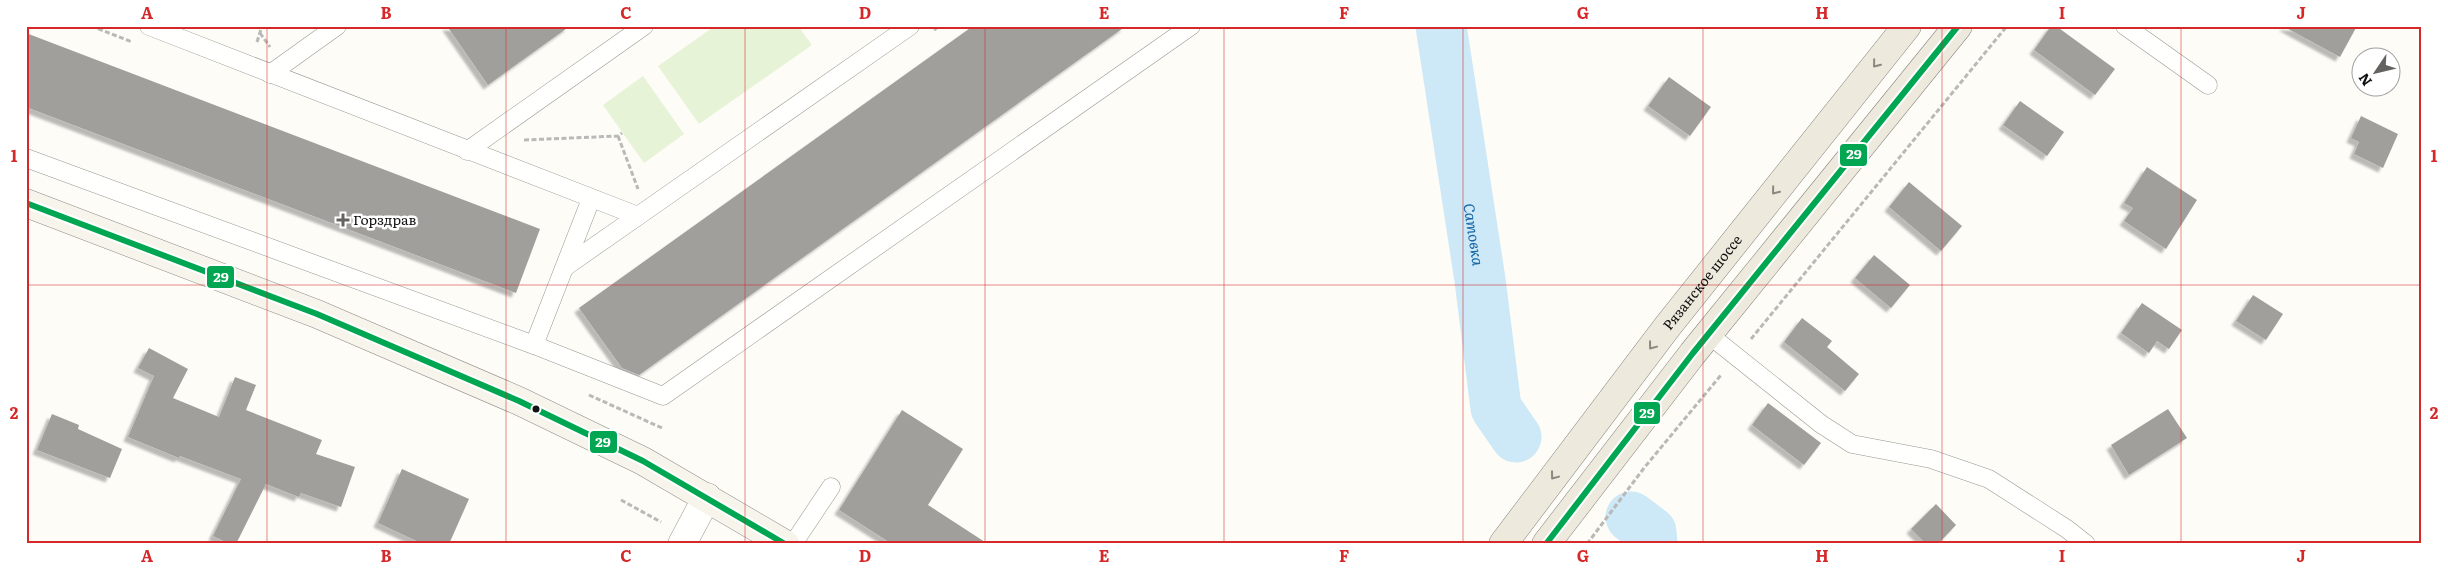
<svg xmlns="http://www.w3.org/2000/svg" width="2448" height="570" viewBox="0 0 2448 570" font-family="Literata,serif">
	<defs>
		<filter id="shadow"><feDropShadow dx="-4.5" dy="4.5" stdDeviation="1" flood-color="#0004"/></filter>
	</defs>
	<rect width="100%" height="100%" fill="#fdfcf7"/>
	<g fill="#e7f3d7">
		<path d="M715 26H798L812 45 699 124 658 66Z"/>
		<path d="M643 76 684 134 644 163 603 105Z"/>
	</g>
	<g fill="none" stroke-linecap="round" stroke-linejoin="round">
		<g stroke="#cde8f7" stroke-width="51">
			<path id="s1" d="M1441 26 1480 280 1496 408 1516 437"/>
			<path d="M1631 517 1651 532 1652 544"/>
		</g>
	</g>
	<g fill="#a19f9c" filter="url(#shadow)">
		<path d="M447 26H570L488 85Z"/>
		<path d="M973 26H1126L639 375 622 368 579 308Z"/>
		<path d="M2051 26H2056L2115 69 2095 95 2034 50Z"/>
		<path d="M2283 26H2357L2340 57Z"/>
		<path d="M26 33 540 229 516 293 26 107Z"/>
		<path d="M1669 77 1711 107 1690 136 1648 106Z"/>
		<path d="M2020 101 2064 132 2047 156 2003 125Z"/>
		<path d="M2361 116 2398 134 2383 168 2354 154 2359 142 2351 138Z"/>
		<path d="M2147 167 2197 200 2166 249 2124 221 2133 208 2124 203Z"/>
		<path d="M1909 182 1962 226 1941 251 1889 207Z"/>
		<path d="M1874 255 1910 285 1891 308 1855 278Z"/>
		<path d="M2253 295 2283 314 2266 340 2236 321Z"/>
		<path d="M2142 303 2182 330 2169 349 2157 341 2149 353 2121 333Z"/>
		<path d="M1802 318 1832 341 1827 347 1859 374 1845 391 1784 342Z"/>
		<path d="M149 348 188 369 173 398 219 417 235 377 256 385 246 410 322 440 316 454 355 467 341 507 301 493 299 497 266 484 236 544H230L213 536 241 479 180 456 179 458 128 437 154 376 138 368Z"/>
		<path d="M1768 403 1821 443 1804 465 1752 425Z"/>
		<path d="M2168 409 2187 438 2129 475 2111 445Z"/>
		<path d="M902 410 963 449 928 505 988 544H892L839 510Z"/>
		<path d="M52 414 79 425 78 429 122 449 110 478 37 450Z"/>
		<path d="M402 469 469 499 449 544H423L378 523Z"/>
		<path d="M1936 504 1956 525 1938 544H1926L1911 529Z"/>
	</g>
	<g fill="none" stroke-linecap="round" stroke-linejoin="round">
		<g stroke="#979795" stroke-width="19">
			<g id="service">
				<path d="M149 26 638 216 910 26"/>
				<path d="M2125 26 2208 85"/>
				<path d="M270 74 337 26"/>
				<path d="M467 151 644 26"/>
				<path d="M26 158 534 345 591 199"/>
				<path d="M565 267 638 216"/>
				<path d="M1708 334 1821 424 1852 444 1931 459 1989 479 2067 529 2086 544"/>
				<path d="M534 345 663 396 1191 26"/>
				<path d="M793 544 831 487"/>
			</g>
		</g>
		<g stroke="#979795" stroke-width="29">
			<path id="minor" d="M682 544 707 497"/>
		</g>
		<g stroke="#8e8d8b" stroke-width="29">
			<path id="secondary" d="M26 203 317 314 519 401 643 461 785 544"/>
		</g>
		<g stroke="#858482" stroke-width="29">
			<g id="primary">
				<path id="s2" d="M1503 544 1667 327 1907 26"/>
				<path d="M1546 544 1693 353 1958 26"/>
			</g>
		</g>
		<g stroke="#b9b9b8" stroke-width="3" stroke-dasharray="5 2.5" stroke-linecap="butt">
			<path d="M91 26 132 42"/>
			<path d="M934 30 939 26"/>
			<path d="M260 33 270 47"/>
			<path d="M257 42 262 26"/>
			<path d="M618 136 638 189"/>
			<path d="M524 140 618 136 622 133"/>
			<path d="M1751 339 2007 26"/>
			<path d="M589 395 662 428"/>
			<path d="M621 500 661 522"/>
			<path d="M1587 544 1644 468 1721 375"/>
		</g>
		<use href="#service" stroke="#fffffe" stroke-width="18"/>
		<use href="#minor" stroke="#fffffe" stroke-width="28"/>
		<use href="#secondary" stroke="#f6f4eb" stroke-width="28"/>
		<use href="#primary" stroke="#ede9dc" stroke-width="28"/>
		<g stroke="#fff" stroke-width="10">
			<g id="bus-1">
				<path d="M26 203 317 314 519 401 643 461 785 544"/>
				<path d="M1546 544 1693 353 1958 26"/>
			</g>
		</g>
		<use href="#bus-1" stroke="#00a651" stroke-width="6"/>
	</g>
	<defs><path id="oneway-chevron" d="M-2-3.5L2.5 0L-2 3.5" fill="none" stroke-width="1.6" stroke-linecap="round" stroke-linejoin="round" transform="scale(1.25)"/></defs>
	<g stroke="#8a8881">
		<use href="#oneway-chevron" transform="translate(1876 64) rotate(129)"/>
		<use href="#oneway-chevron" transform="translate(1775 191) rotate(129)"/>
		<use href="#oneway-chevron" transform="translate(1652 346) rotate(127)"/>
		<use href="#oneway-chevron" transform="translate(1554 476) rotate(127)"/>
	</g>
	<path fill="none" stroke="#d62828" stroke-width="1" stroke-opacity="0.55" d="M267 26V544M506 26V544M745 26V544M985 26V544M1224 26V544M1463 26V544M1703 26V544M1942 26V544M2181 26V544M26 285H2422"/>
	<path fill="#646362" stroke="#fff" stroke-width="2" d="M340.5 212.5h5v5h5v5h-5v5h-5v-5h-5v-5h5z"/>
	<circle fill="#111" stroke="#fff" stroke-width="2" cx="536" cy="409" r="4.5"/>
	<g text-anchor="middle" stroke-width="5" stroke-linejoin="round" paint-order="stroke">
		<g font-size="14" fill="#111" stroke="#fff" text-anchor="start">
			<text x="353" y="225">Горздрав</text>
		</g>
		<g font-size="14" fill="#111" stroke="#fff">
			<text dy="5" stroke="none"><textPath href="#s2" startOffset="329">Рязанское шоссе</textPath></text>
		</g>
		<g font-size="15" font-style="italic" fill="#1768a6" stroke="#fff">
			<text dy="5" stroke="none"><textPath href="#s1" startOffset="211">Сатовка</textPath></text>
		</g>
	</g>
	<g stroke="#fff" stroke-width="2">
		<rect x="1839" y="143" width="29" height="24" rx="5" fill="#00a651"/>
		<rect x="206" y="265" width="29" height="24" rx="5" fill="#00a651"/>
		<rect x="1633" y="401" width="28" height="24" rx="5" fill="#00a651"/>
		<rect x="589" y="430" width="29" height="24" rx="5" fill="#00a651"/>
	</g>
	<g font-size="14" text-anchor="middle" font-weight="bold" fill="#fff">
		<text x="1854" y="159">29</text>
		<text x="221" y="282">29</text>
		<text x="1647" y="418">29</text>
		<text x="603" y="447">29</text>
	</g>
	<rect width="2448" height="570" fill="none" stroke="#ffffff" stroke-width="55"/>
	<g transform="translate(2376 72) rotate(235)"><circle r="24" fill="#ffffff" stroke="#a0a0a0"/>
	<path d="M0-4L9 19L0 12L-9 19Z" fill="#646362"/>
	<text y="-8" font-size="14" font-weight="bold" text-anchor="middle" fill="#111111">N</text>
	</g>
	<rect x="28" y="28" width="2392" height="514" fill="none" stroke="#d62828" stroke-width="2"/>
	<g font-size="16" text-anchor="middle" font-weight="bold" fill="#d62828">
		<text x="147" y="19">A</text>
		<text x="386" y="19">B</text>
		<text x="626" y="19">C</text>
		<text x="865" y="19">D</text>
		<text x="1104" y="19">E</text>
		<text x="1344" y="19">F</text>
		<text x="1583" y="19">G</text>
		<text x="1822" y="19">H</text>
		<text x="2062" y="19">I</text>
		<text x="2301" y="19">J</text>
		<text x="14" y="162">1</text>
		<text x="2434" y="162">1</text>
		<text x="14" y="419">2</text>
		<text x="2434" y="419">2</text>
		<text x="147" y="562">A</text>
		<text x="386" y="562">B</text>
		<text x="626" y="562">C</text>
		<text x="865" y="562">D</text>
		<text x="1104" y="562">E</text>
		<text x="1344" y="562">F</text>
		<text x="1583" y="562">G</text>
		<text x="1822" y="562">H</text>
		<text x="2062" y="562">I</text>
		<text x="2301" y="562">J</text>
	</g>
</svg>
